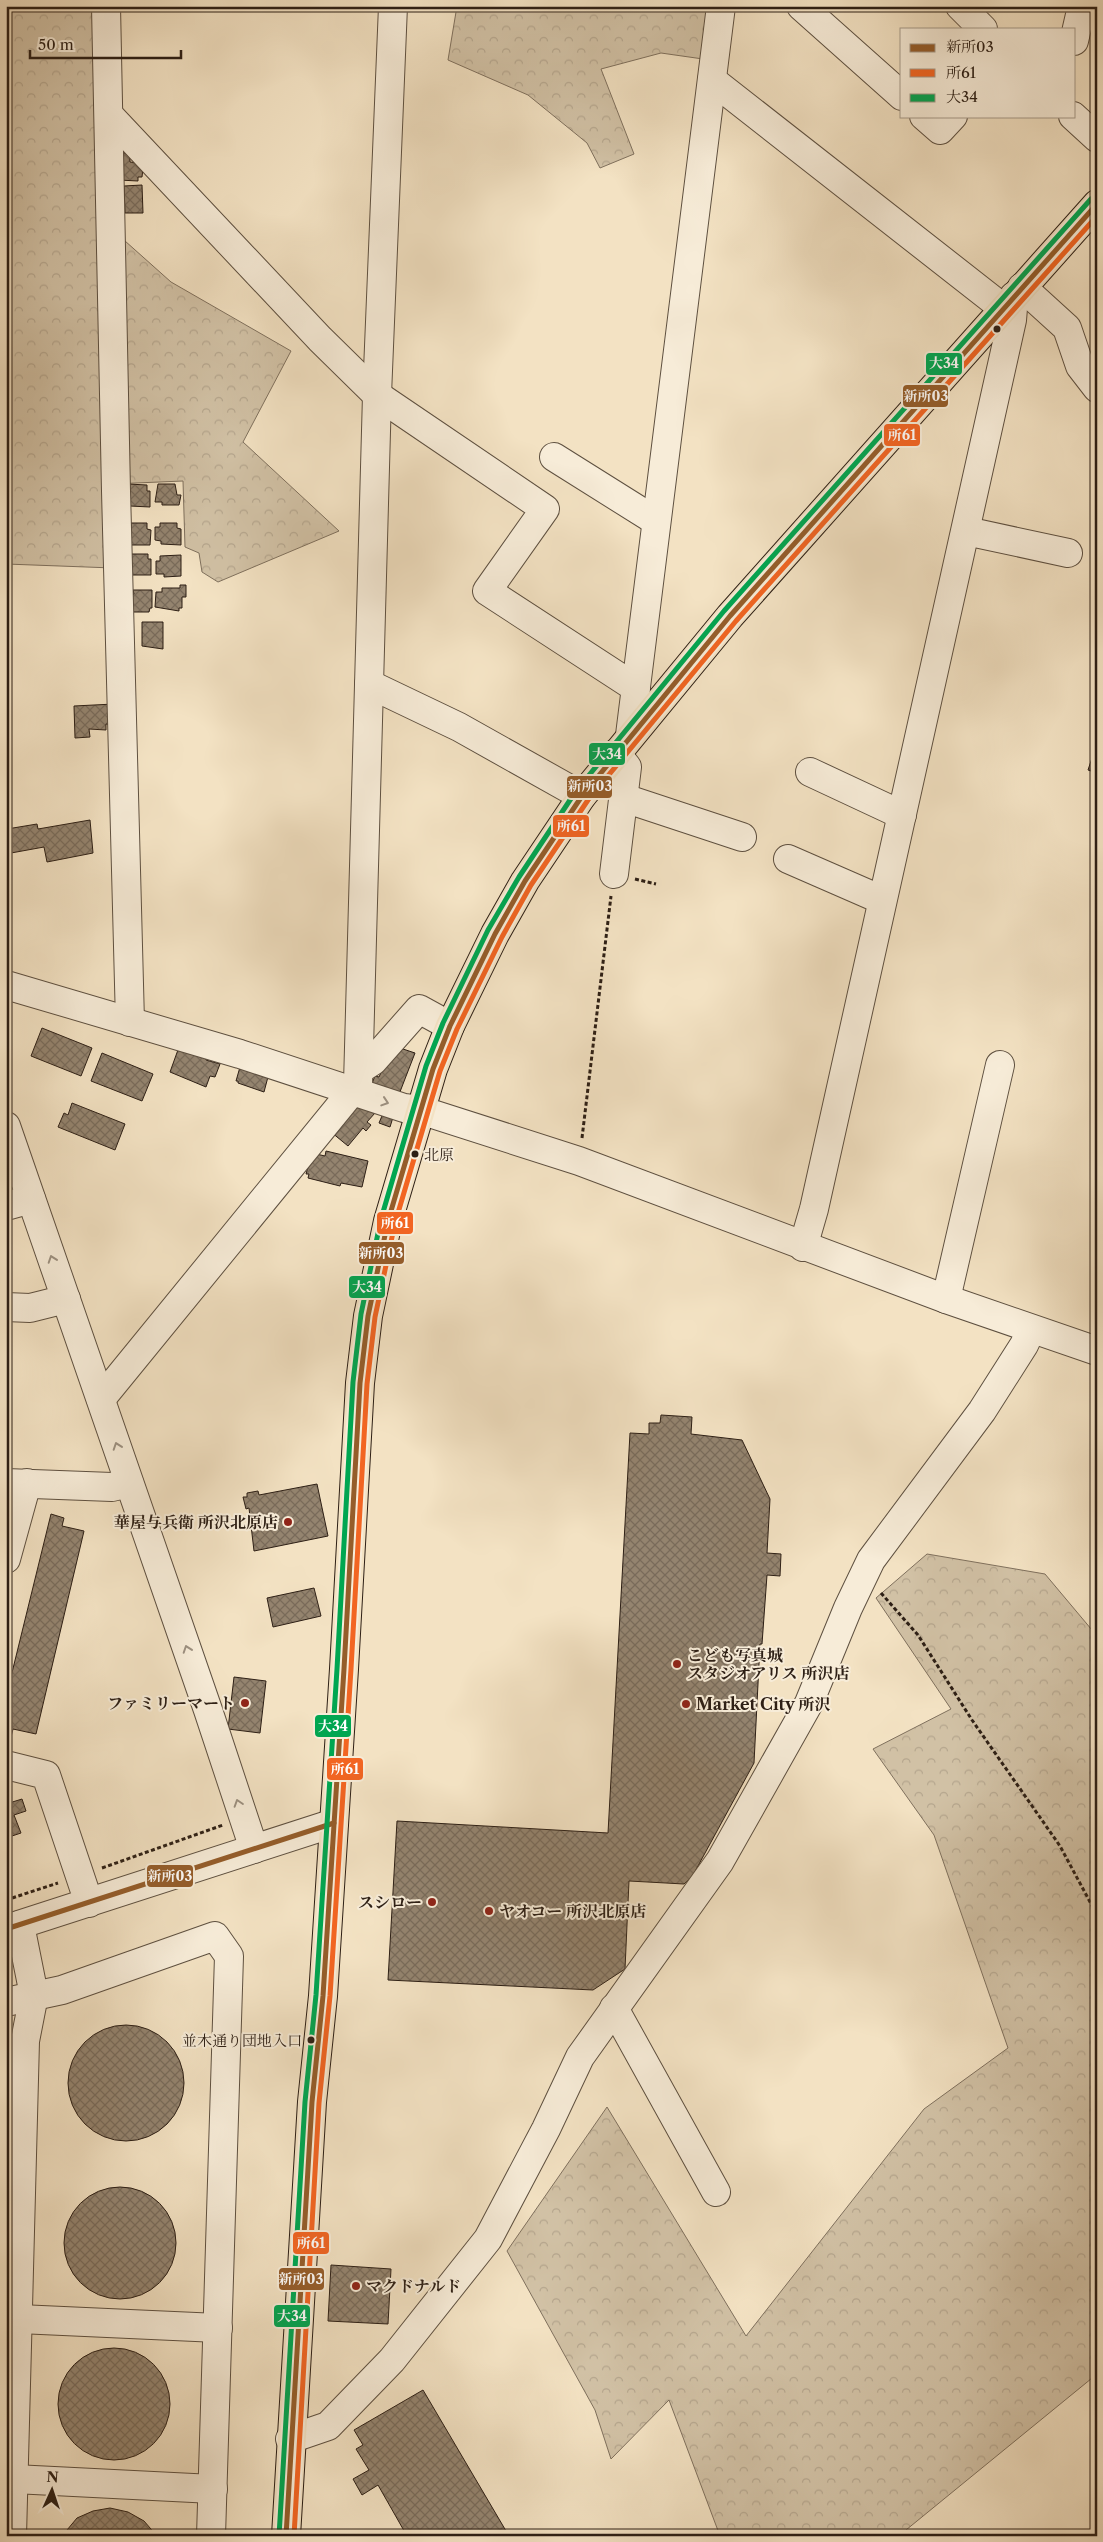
<svg xmlns="http://www.w3.org/2000/svg" width="1103" height="2542" viewBox="0 0 1103 2542" font-family="'Libre Caslon Text','Noto Serif JP',serif">
	<defs>
		<pattern id="forest-crowns" width="20" height="18" patternUnits="userSpaceOnUse" patternTransform="scale(1.25)"><rect width="20" height="18" fill="#d1c1a5"/><path d="M2 6a3 3 0 1 1 6 0M12 15a3 3 0 1 1 6 0" fill="none" stroke="#b4a58d"/></pattern>
		<pattern id="building-cross-hatch" width="8" height="8" patternUnits="userSpaceOnUse" patternTransform="scale(1.25)"><rect width="8" height="8" fill="#94846f"/><path d="M0 0l8 8M0 8l8-8" fill="none" stroke="#796b5a"/></pattern>
	</defs>
	<rect width="100%" height="100%" fill="#f3e2c3"/>
	<filter id="stains"><feTurbulence type="fractalNoise" baseFrequency=".004" numOctaves="4"/><feColorMatrix values="0 0 0 0 .2 0 0 0 0 .09 0 0 0 0 .02 0 0 0 .5 -.17"/></filter>
	<radialGradient id="worn" r=".72"><stop offset=".6" stop-color="#630" stop-opacity="0"/><stop offset="1" stop-color="#630" stop-opacity=".3"/></radialGradient>
	<g fill="url(#forest-crowns)" stroke="#7f705d">
		<path d="M6 6H101L106 224 171 282 291 351 243 442 339 531 218 582 202 572 199 553 185 547 183 481 112 484 113 568 6 564Z"/>
		<path d="M457 6H708L703 59 661 53 601 69 634 154 600 168 587 143 528 95 448 60Z"/>
		<path d="M927 1554 1045 1574 1097 1636V2374L906 2530 908 2536H720L669 2400 611 2459 595 2410 507 2251 607 2107 746 2336 924 2109 1008 2048 934 1835 873 1749 951 1709 876 1598Z"/>
	</g>
	<g fill="url(#building-cross-hatch)" stroke="#2d1f15">
		<path d="M121 153H130V162L139 163V168H143L142 177H138V181L119 180Z"/>
		<path d="M142 185 143 213H125L124 186Z"/>
		<path d="M128 484 147 485V491H150V507L130 506V503H124Z"/>
		<path d="M158 484H175L177 495H181L179 505H162V502H155Z"/>
		<path d="M131 523H147V529L151 530 150 545H131L125 527H131Z"/>
		<path d="M160 523H177V528L181 529V545L161 544V541L155 540V527H160Z"/>
		<path d="M129 554H148V559H151V575H131Z"/>
		<path d="M181 555V576L164 577V574H156V561H160V556Z"/>
		<path d="M180 585H186V597H182V608H179V611L155 607 156 592H162V588H180Z"/>
		<path d="M133 590H152V608H150L149 612H132L127 594H134Z"/>
		<path d="M142 622H163V649L142 646Z"/>
		<path d="M114 704V725L106 724V730L89 729 90 737 75 738 74 706Z"/>
		<path d="M1097 743V773L1088 770Z"/>
		<path d="M90 820 93 853 47 862 44 847 11 853 7 829 37 824 38 829Z"/>
		<path d="M42 1028 92 1048 81 1076 31 1056Z"/>
		<path d="M179 1047 206 1056V1060L220 1064 215 1077 210 1076 206 1087 170 1072Z"/>
		<path d="M400 1048 415 1053 398 1097 371 1086 375 1076 379 1077 384 1066Z"/>
		<path d="M102 1053 153 1074 142 1101 91 1081Z"/>
		<path d="M240 1067 269 1073 264 1092 238 1083V1081H236Z"/>
		<path d="M356 1101 375 1113 367 1122 371 1125 366 1131 363 1128 348 1146 331 1132Z"/>
		<path d="M72 1103 125 1124 115 1150 58 1127 64 1113 68 1115Z"/>
		<path d="M384 1111 394 1114 390 1127 379 1123Z"/>
		<path d="M326 1151 368 1161 362 1187 341 1183 340 1186 308 1178 309 1174H306L312 1153 325 1156Z"/>
		<path d="M661 1415 692 1417 691 1434 742 1440 770 1499 767 1553 781 1554 780 1576 767 1575 762 1644H760L754 1763 692 1877 684 1884 629 1881 625 1969 593 1990 388 1980 397 1821 608 1833 630 1433 649 1434V1423H660Z"/>
		<path d="M317 1484 328 1536 254 1551 249 1508 246 1509 243 1497H247V1493L258 1491 259 1495Z"/>
		<path d="M51 1514 64 1518 62 1526 84 1531 36 1734 13 1729 11 1737 6 1736V1697Z"/>
		<path d="M314 1588 321 1616 273 1627 267 1598Z"/>
		<path d="M234 1677 266 1681 260 1733 228 1729Z"/>
		<path d="M22 1799 26 1811 14 1815 21 1833 6 1838V1804Z"/>
		<circle cx="126" cy="2083" r="58"/>
		<circle cx="120" cy="2243" r="56"/>
		<path d="M331 2265 391 2269 388 2324 328 2321Z"/>
		<circle cx="114" cy="2404" r="56"/>
		<path d="M423 2390 509 2536H407L378 2485 362 2495 353 2479 369 2470 356 2449 363 2445 354 2430Z"/>
		<path d="M110 2508 128 2512 144 2521 157 2536H62L77 2518 93 2511Z"/>
	</g>
	<g fill="none" stroke-linecap="round" stroke-linejoin="round">
		<g stroke="#5e5040" stroke-width="30">
			<g id="minor">
				<path d="M106 6 116 491 130 1022"/>
				<path d="M801 6 902 96"/>
				<path d="M960 6 983 29"/>
				<path d="M1074 41 1082 6"/>
				<path d="M712 80 1003 308"/>
				<path d="M109 115 320 339 377 395 545 509 487 591 636 688"/>
				<path d="M924 116 940 130 953 116"/>
				<path d="M1073 116 1097 138"/>
				<path d="M1022 287 1067 328 1080 366 1097 388"/>
				<path d="M554 457 656 521"/>
				<path d="M966 531 1068 553"/>
				<path d="M369 684 459 727 582 796"/>
				<path d="M630 735 721 6"/>
				<path d="M810 772 902 815"/>
				<path d="M624 798 742 837"/>
				<path d="M788 859 882 900"/>
				<path d="M614 874 627 767 616 753"/>
				<path d="M6 985 240 1054 404 1108 420 1110 579 1161 946 1299 1097 1351"/>
				<path d="M359 1070 373 1061 419 1009 450 1026"/>
				<path d="M6 1126 208 1710 254 1849"/>
				<path d="M6 1206 31 1199"/>
				<path d="M803 1247 814 1209 1012 320 1014 296"/>
				<path d="M946 1299 1000 1065"/>
				<path d="M6 1307 30 1308 66 1299"/>
				<path d="M101 1399 358 1084 377 395 393 6"/>
				<path d="M6 1483 112 1487 129 1483"/>
				<path d="M6 1559 27 1483"/>
				<path d="M6 1765 46 1775 89 1903"/>
				<path d="M6 1929 334 1823"/>
				<path d="M6 2002 62 1990 215 1936 229 1956 211 2536"/>
				<path d="M614 2008 716 2192"/>
				<path d="M19 2319 218 2328"/>
				<path d="M290 2439 328 2426 392 2360 488 2239 546 2129 580 2057 720 1861 809 1703 848 1608 871 1560 982 1411 1024 1345 1031 1330"/>
				<path d="M14 2479 213 2489"/>
				<path d="M12 2536 25 2041 34 1995 20 1925"/>
			</g>
		</g>
		<g stroke="#2d1f15" stroke-width="30">
			<path id="major" d="M286 2536 312 2102 323 1996 344 1669 360 1383 368 1316 388 1221 433 1069 450 1026 495 934 525 881 582 796 730 616 1097 204"/>
		</g>
		<g stroke="#2d1f15" stroke-width="3" stroke-dasharray="4 2.5" stroke-linecap="butt">
			<path d="M6 679H12"/>
			<path d="M635 879 656 884"/>
			<path d="M582 1138 611 896"/>
			<path d="M881 1593 918 1635 972 1720 1060 1846 1097 1915"/>
			<path d="M102 1868 223 1825"/>
			<path d="M6 1900 58 1883"/>
		</g>
		<use href="#minor" stroke="#f7ecd8" stroke-width="28"/>
		<use href="#major" stroke="#f3e2c3" stroke-width="28"/>
		<g stroke="#f7ecd8" stroke-width="9">
			<g id="bus-1">
				<path d="M6 1929 334 1823"/>
				<path d="M286 2536 312 2102 323 1996 344 1669 360 1383 368 1316 388 1221 433 1069 450 1026 495 934 525 881 582 796 730 616 1097 204"/>
			</g>
		</g>
		<g stroke="#f7ecd8" stroke-width="9">
			<path id="bus-2" d="M294 2536 319 2103 330 1996 351 1669 367 1384 375 1317 395 1223 440 1071 457 1029 502 937 531 885 588 800 736 621 1097 216"/>
		</g>
		<g stroke="#f7ecd8" stroke-width="9">
			<path id="bus-3" d="M279 2536 305 2102 316 1995 337 1669 353 1382 361 1314 381 1219 426 1066 443 1023 488 930 519 877 576 791 724 611 1091 199"/>
		</g>
		<use href="#bus-1" stroke="#955d2a" stroke-width="5"/>
		<use href="#bus-2" stroke="#f26522" stroke-width="5"/>
		<use href="#bus-3" stroke="#00a651" stroke-width="5"/>
	</g>
	<defs><path id="oneway-chevron" d="M-2-3.5L2.5 0L-2 3.5" fill="none" stroke-width="1.6" stroke-linecap="round" stroke-linejoin="round" transform="scale(1.25)"/></defs>
	<g stroke="#9c9080">
		<use href="#oneway-chevron" transform="translate(385 1102) rotate(18)"/>
		<use href="#oneway-chevron" transform="translate(52 1259) rotate(-109)"/>
		<use href="#oneway-chevron" transform="translate(117 1446) rotate(-109)"/>
		<use href="#oneway-chevron" transform="translate(187 1649) rotate(-109)"/>
		<use href="#oneway-chevron" transform="translate(238 1803) rotate(-108)"/>
	</g>
	<g fill="#2d1f15" stroke="#f7ecd8" stroke-width="2">
		<circle cx="997" cy="329" r="4.5"/>
		<circle cx="415" cy="1154" r="4.5"/>
		<circle cx="311" cy="2040" r="4.5"/>
	</g>
	<g fill="#8f2418" stroke="#f7ecd8" stroke-width="2">
		<circle cx="288" cy="1522" r="5"/>
		<circle cx="677" cy="1664" r="5"/>
		<circle cx="245" cy="1703" r="5"/>
		<circle cx="686" cy="1704" r="5"/>
		<circle cx="432" cy="1902" r="5"/>
		<circle cx="489" cy="1911" r="5"/>
		<circle cx="356" cy="2286" r="5"/>
	</g>
	<g text-anchor="middle" stroke-width="4" stroke-linejoin="round" paint-order="stroke">
		<g font-size="15" fill="#2d1f15" stroke="#f7ecd8" text-anchor="start">
			<text x="424" y="1160">北原</text>
			<text x="302" y="2046" text-anchor="end">並木通り団地入口</text>
		</g>
		<g font-size="16" font-weight="bold" fill="#2d1f15" stroke="#f7ecd8" text-anchor="start">
			<text x="278" y="1528" text-anchor="end">華屋与兵衛 所沢北原店</text>
			<text x="687" y="1661">こども写真城<tspan x="687" dy="18">スタジオアリス 所沢店</tspan></text>
			<text x="235" y="1709" text-anchor="end">ファミリーマート</text>
			<text x="696" y="1710">Market City 所沢</text>
			<text x="422" y="1908" text-anchor="end">スシロー</text>
			<text x="499" y="1917">ヤオコー 所沢北原店</text>
			<text x="366" y="2292">マクドナルド</text>
		</g>
	</g>
	<g stroke="#f7ecd8" stroke-width="2">
		<rect x="925" y="352" width="38" height="24" rx="5" fill="#00a651"/>
		<rect x="902" y="384" width="47" height="24" rx="5" fill="#955d2a"/>
		<rect x="883" y="423" width="38" height="24" rx="5" fill="#f26522"/>
		<rect x="588" y="742" width="38" height="24" rx="5" fill="#00a651"/>
		<rect x="566" y="775" width="47" height="24" rx="5" fill="#955d2a"/>
		<rect x="552" y="814" width="38" height="24" rx="5" fill="#f26522"/>
		<rect x="376" y="1211" width="38" height="24" rx="5" fill="#f26522"/>
		<rect x="358" y="1241" width="47" height="24" rx="5" fill="#955d2a"/>
		<rect x="348" y="1275" width="38" height="24" rx="5" fill="#00a651"/>
		<rect x="314" y="1714" width="38" height="24" rx="5" fill="#00a651"/>
		<rect x="326" y="1757" width="38" height="24" rx="5" fill="#f26522"/>
		<rect x="146" y="1864" width="48" height="24" rx="5" fill="#955d2a"/>
		<rect x="292" y="2231" width="38" height="24" rx="5" fill="#f26522"/>
		<rect x="278" y="2267" width="47" height="24" rx="5" fill="#955d2a"/>
		<rect x="273" y="2304" width="38" height="24" rx="5" fill="#00a651"/>
	</g>
	<g font-size="14" text-anchor="middle" font-weight="bold" fill="#fff">
		<text x="944" y="368">大34</text>
		<text x="926" y="401">新所03</text>
		<text x="902" y="440">所61</text>
		<text x="607" y="759">大34</text>
		<text x="590" y="791">新所03</text>
		<text x="571" y="831">所61</text>
		<text x="395" y="1228">所61</text>
		<text x="381" y="1258">新所03</text>
		<text x="367" y="1292">大34</text>
		<text x="333" y="1731">大34</text>
		<text x="345" y="1774">所61</text>
		<text x="170" y="1881">新所03</text>
		<text x="311" y="2248">所61</text>
		<text x="301" y="2284">新所03</text>
		<text x="292" y="2321">大34</text>
	</g>
	<rect width="1103" height="2542" fill="none" stroke="#f3e2c3" stroke-width="25"/>
	<rect x="8" y="8" width="1088" height="2527" fill="none" stroke="#2d1f15" stroke-width="2.5"/>
	<rect x="12" y="12" width="1078" height="2517" fill="none" stroke="#2d1f15"/>
	<rect x="900" y="28" width="175" height="90" fill="#f7ecd8" stroke="#a69a8a"/>
	<rect x="910" y="44" width="25" height="8" fill="#955d2a" stroke="#a69a8a"/>
	<text x="946" y="52" font-size="15" fill="#2d1f15">新所03</text>
	<rect x="910" y="69" width="25" height="8" fill="#f26522" stroke="#a69a8a"/>
	<text x="946" y="78" font-size="15" fill="#2d1f15">所61</text>
	<rect x="910" y="94" width="25" height="8" fill="#00a651" stroke="#a69a8a"/>
	<text x="946" y="102" font-size="15" fill="#2d1f15">大34</text>
	<g transform="translate(52 2490) rotate(3)" stroke="#f7ecd8" stroke-width="4" paint-order="stroke">
	<path d="M0-4L9 19L0 12L-9 19Z" fill="#2d1f15"/>
	<text y="-8" font-size="14" font-weight="bold" text-anchor="middle" fill="#2d1f15">N</text>
	</g>
	<path d="M30 50v8h151v-8" fill="none" stroke="#2d1f15" stroke-width="2.5"/>
	<text x="38" y="50" font-size="15" fill="#2d1f15" stroke="#f7ecd8" stroke-width="4" paint-order="stroke">50 m</text>
	<rect width="100%" height="100%" filter="url(#stains)"/>
	<rect width="100%" height="100%" fill="url(#worn)"/>
</svg>
